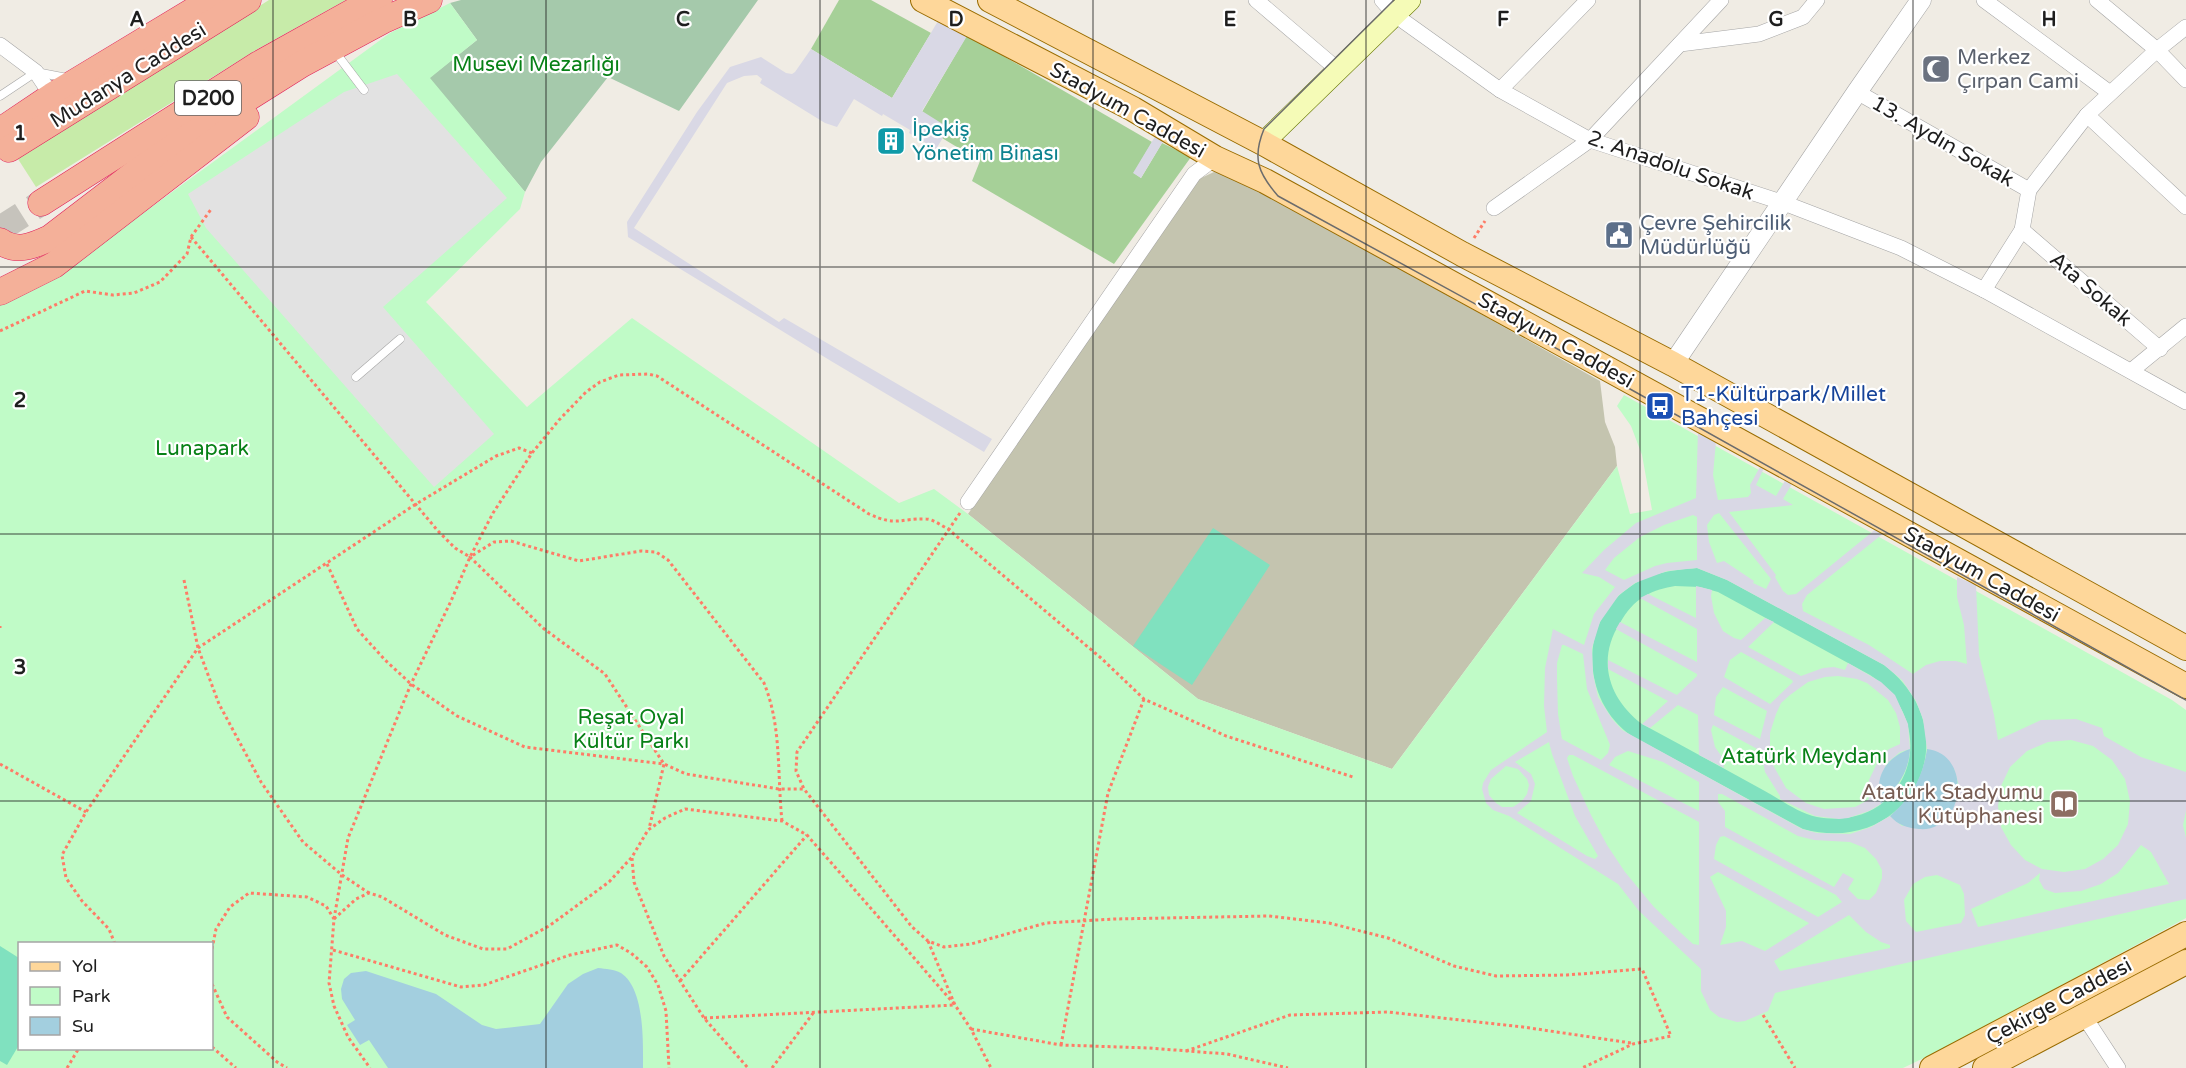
<svg xmlns="http://www.w3.org/2000/svg" width="2186" height="1068" viewBox="0 0 2186 1068" font-family="'Varela Round',sans-serif">
	<rect width="100%" height="100%" fill="#f0ece4"/>
	<path fill="#c4c4af" d="M1214 172 1233 175 1600 381 1605 422 1615 447 1617 466 1392 769 1198 699 968 514 1199 179Z"/>
	<path fill="#c7eba9" d="M269 0H346L256 50 36 187 18 159Z"/>
	<g fill="#a6d098">
		<path d="M839 0H871L931 33 892 98 811 49Z"/>
		<path d="M967 35 1152 142 1134 173 1141 178 1162 143 1191 157 1114 264 972 181 980 161 942 138 948 128 922 112Z"/>
	</g>
	<path fill="#a5c9ab" d="M461 0H758L679 111 608 77 541 162 525 192 429 78 477 40 450 3Z"/>
	<path fill="#c0fbc7" fill-rule="evenodd" d="M450 3 477 40 430 78 525 192 520 209 426 302 527 407 632 318 899 503 934 489 968 514 1198 699 1392 769 1617 466 1630 514 1652 510 1642 455 1631 426 1617 406 1624 395 2172 700 2186 710V918L1947 1047 1903 1068H0V305L46 284 390 33ZM20 944H212V1048H20Z"/>
	<g fill="#80e1bf" fill-rule="evenodd">
		<path d="M1213 528 1270 565 1192 685 1133 646Z"/>
		<path d="M1697 568 1727 580 1884 665C1973 733 1910 858 1803 829L1632 736C1583 703 1577 625 1627 589 1648 573 1671 570 1697 568ZM1675 586 1700 587 1718 592 1870 675C1946 726 1907 833 1817 817 1798 813 1780 799 1763 790 1723 768 1683 746 1642 724 1609 699 1596 660 1620 623 1626 612 1634 602 1645 596 1654 590 1665 588 1675 586Z"/>
		<path d="M0 946 19 958V1045L7 1065 0 1061Z"/>
	</g>
	<path fill="#e2e2e2" d="M397 74 507 198 383 307 494 434 434 487 206 228 188 194 344 92Z"/>
	<g fill="#d9d8e5" fill-rule="evenodd">
		<path d="M944 11 973 26 922 111 949 128 936 149 909 133 910 130 883 114 882 116 854 99 837 127 825 123 760 83 762 79 757 75 744 76 727 83 634 228 779 322 784 318 992 439 984 452 831 361 628 237 627 222 697 112 730 67 761 57 786 73 792 74 795 72 811 49 892 98Z"/>
		<path d="M1162 125 1170 130 1141 178 1133 173Z"/>
		<path d="M1698 430 1716 441 1713 475 1718 500 1748 497 1751 493 1750 485 1761 465 1764 468 1756 485 1776 496 1786 479 1793 482 1783 499 1793 505 1729 512 1776 575 1775 577 1783 591 1788 595 1796 594 1877 528 1885 532 1807 595 1802 604 1803 611 1869 645 1913 674 1926 665 1940 661H1956L1967 664 1964 625 1957 597V577L1976 585 1979 655 1994 715 1998 740 2041 720 2076 719 2102 728 2104 736 2141 757 2186 772V811L2183 825 2186 838V899L1775 993 1768 1011 1745 1021 1737 1022 1719 1017 1710 1010 1701 991V969L1639 911 1618 884 1509 816 1493 810 1486 803 1482 789 1483 783 1491 770 1547 732 1544 706 1545 668 1553 629 1584 645 1594 614 1615 587 1599 577 1582 573 1604 550 1636 523 1696 498ZM1719 513 1771 579 1766 589 1753 583 1754 581 1724 561 1717 563 1709 542 1707 525 1714 515ZM1693 515 1697 517V560L1667 563 1655 566 1624 580 1605 570 1614 558 1640 537 1664 525ZM1697 568 1727 580 1884 665 1902 680 1916 701 1923 719 1927 749 1942 755 1954 769 1959 786 1958 797 1947 818 1902 826 1890 816 1871 827 1850 834 1817 833 1802 829 1622 730 1612 719 1598 697 1593 674 1592 648 1600 622 1619 595 1635 583 1667 571ZM1562 645H1564L1583 654 1587 689 1610 745 1608 753 1601 760 1562 739 1558 714 1557 679V663ZM2071 740 2093 746 2112 760 2125 779 2130 801 2128 824 2118 845 2103 859 2085 869 2064 872 2042 869 2025 860 2011 845 2001 827 1998 806 2001 786 2010 767 2027 751 2048 742ZM1549 742 1552 754 1575 816 1598 856 1595 859 1587 856 1517 813 1531 801 1535 784 1531 774 1515 762ZM1628 751 1663 762 1699 782V811L1609 765 1615 757ZM1569 755H1573L1699 822V945L1693 944 1681 933 1654 907 1625 872 1607 845 1591 815 1573 776 1567 758ZM1506 766 1518 769 1527 779 1529 785 1527 794 1522 801 1513 807H1502L1496 803 1489 795 1488 787 1491 779ZM1718 794H1722L1798 836 1814 840 1850 842 1865 848 1876 859 1882 870V878L1876 893 1869 900 1858 899 1848 889 1854 879 1843 873 1834 887 1725 827V811L1718 802ZM1724 836 1836 895 1842 902 1818 917 1714 859 1716 845 1720 837ZM2141 845 2151 852 2169 884 1978 927 1971 909 2028 883 2040 873 2039 880 2044 889 2055 893 2081 891 2101 884 2118 873ZM1718 872 1809 923 1808 924 1765 951 1742 941 1720 945 1726 927V911L1710 877ZM1937 875 1960 885 1964 894 1965 915 1961 923 1916 932 1906 921 1904 900 1913 884 1925 877ZM1849 915 1866 932 1881 942 1890 945V948L1780 971 1774 961Z"/>
		<path d="M1696 586 1712 590 1711 596 1714 613 1723 631 1734 638 1741 640 1765 618 1774 622 1748 647 1801 676 1823 668 1834 667 1845 670 1848 663 1881 682 1895 695 1908 724 1910 749 1900 752 1886 764 1879 798 1881 804 1869 811 1848 818 1839 819 1815 816 1780 799V796L1765 772 1761 751 1713 725 1711 730 1715 747 1722 757 1724 768 1699 755 1698 715 1678 705 1650 728 1642 724 1668 701 1608 669V660L1677 695 1697 676V674L1616 629 1620 622 1697 662V629L1640 598 1648 594 1696 618ZM1741 652 1792 680 1793 682 1770 704 1724 677 1730 660ZM1838 676 1857 679 1867 683 1888 700 1896 713 1900 727V744L1889 749 1880 757 1869 780 1871 794 1868 800 1855 807 1824 809 1806 803 1786 788 1773 765 1770 755V733L1776 714 1781 703 1790 695 1808 682 1825 677ZM1723 687 1767 711 1760 739 1714 715 1716 697Z"/>
	</g>
	<g fill="#a3cfdf">
		<path d="M1910 749C1909 772 1897 788 1881 804 1873 778 1886 757 1910 749Z"/>
		<path d="M1927 749C1973 754 1965 833 1919 829 1907 828 1898 825 1890 816 1911 798 1923 777 1927 749Z"/>
		<path d="M598 968C606 969 614 969 621 973 645 989 643 1043 643 1068H388L369 1040 360 1045 347 1025 355 1020 342 999 341 989 344 979 351 973 366 971 436 994 482 1025 496 1029 540 1024 568 984 583 974Z"/>
	</g>
	<g fill="none" stroke-linecap="round" stroke-linejoin="round">
		<path stroke="#c6c3bc" stroke-width="26" stroke-dasharray="26 13" stroke-linecap="butt" d="M0 229 41 203"/>
		<g stroke="#a5a5a5" stroke-width="9">
			<g id="service">
				<path d="M336 53 364 90"/>
				<path d="M0 96 36 72 67 78"/>
				<path d="M356 377 400 339"/>
			</g>
		</g>
		<g stroke="#a5a5a5" stroke-width="16">
			<g id="minor">
				<path d="M1256 0 1337 69"/>
				<path d="M1382 0 1395 15 1500 90 1590 140 1784 203 1901 248 1984 290 2186 402"/>
				<path d="M1984 0 2110 93"/>
				<path d="M2097 0 2157 50 2186 80"/>
				<path d="M1680 44 1759 34 1803 17 1817 0"/>
				<path d="M0 45 36 72 52 96"/>
				<path d="M1500 90 1588 0"/>
				<path d="M1857 92 2029 190"/>
				<path d="M2087 115 2186 207"/>
				<path d="M1494 208 1590 140 1721 0"/>
				<path d="M2022 230 2160 349"/>
				<path d="M1984 290 2022 230 2029 190 2087 115 2157 50 2186 27"/>
				<path d="M2131 371 2186 326"/>
				<path d="M968 502 1194 174 1215 158"/>
				<path d="M2084 1016 2118 1068"/>
			</g>
		</g>
		<g stroke="#a5a5a5" stroke-width="21">
			<path id="tertiary" d="M1673 364 1857 92 1921 0"/>
		</g>
		<g stroke="#687902" stroke-width="22">
			<path id="secondary" d="M1263 143 1410 0"/>
		</g>
		<g stroke="#996c00" stroke-width="26">
			<g id="primary">
				<path d="M923 0 1133 109 1215 158 1265 181 2186 686"/>
				<path d="M990 0 1263 143 1462 254 1673 364 2186 648"/>
				<path d="M1932 1068 2186 934"/>
				<path d="M1985 1068 2186 962"/>
			</g>
		</g>
		<g stroke="#e01f5a" stroke-width="27">
			<g id="trunk">
				<path d="M0 131 52 96 211 0"/>
				<path d="M9 149 248 0"/>
				<path d="M41 203 259 64 354 11 379 0"/>
				<path d="M0 241C16 253 33 246 50 238L135 173 221 115 302 64 382 21 429 0"/>
				<path d="M0 292 54 265 246 117"/>
			</g>
		</g>
		<g stroke="#fe7c67" stroke-width="3" stroke-dasharray="3 3" stroke-linecap="butt">
			<path d="M191 237 438 531 455 548 470 557"/>
			<path d="M1474 238 1485 221"/>
			<path d="M0 331 85 291 113 295 134 293 160 282 187 254 191 237 212 208"/>
			<path d="M960 513 797 752 796 771 804 789 912 927 928 941 944 947 971 944 1046 923 1114 919 1269 916 1329 923 1388 938 1454 966 1496 976 1567 975 1642 969 1671 1036 1633 1044 1582 1068"/>
			<path d="M327 564 357 629 385 660 411 684 457 716 525 747 664 764 649 829"/>
			<path d="M184 580 198 648 219 704 261 782 303 842 342 875 369 893"/>
			<path d="M0 626V628"/>
			<path d="M0 764 86 812"/>
			<path d="M782 821C777 774 782 727 764 683L668 560 656 552 641 551 579 561 511 541 494 542 470 557 543 628 605 674 664 764 686 774 779 789H804"/>
			<path d="M632 858 634 882 664 956 704 1018 748 1068"/>
			<path d="M334 919 348 838 411 684 451 601 470 557 493 513 532 453 559 420 586 392 600 382 619 375 648 374 657 376 869 514C897 527 900 518 926 519 933 519 942 526 948 529L1101 658 1144 699 1226 736 1353 777"/>
			<path d="M334 919 356 899 369 893 382 897 445 935 483 949H507L549 926 609 882 632 857 648 830 665 818 685 809 782 821 807 835 955 1005"/>
			<path d="M928 941 955 1005 971 1029 991 1068"/>
			<path d="M115 944 109 929 82 901 66 878 62 855 86 812 198 648 416 504 496 456 519 448 532 453"/>
			<path d="M212 949 216 929 230 907 249 893 307 897 326 906 334 919 329 983 334 1006 348 1037 370 1068"/>
			<path d="M333 950 461 987 484 985 570 955 617 945 631 953 647 967 658 985 666 1011 669 1068"/>
			<path d="M680 981 807 835"/>
			<path d="M212 984 227 1017 277 1062 287 1068"/>
			<path d="M1763 1015 1795 1068"/>
			<path d="M704 1018 955 1005"/>
			<path d="M971 1029 1061 1045 1149 1048 1227 1054 1288 1068"/>
			<path d="M1061 1045 1108 793 1144 699"/>
			<path d="M212 1047 236 1068"/>
			<path d="M1186 1051 1290 1015 1388 1012 1523 1027 1631 1043"/>
			<path d="M67 1068 79 1048"/>
			<path d="M772 1068 814 1012"/>
		</g>
		<use href="#service" stroke="#fff" stroke-width="8"/>
		<use href="#minor" stroke="#fff" stroke-width="15"/>
		<use href="#tertiary" stroke="#fff" stroke-width="20"/>
		<use href="#secondary" stroke="#f5fbb7" stroke-width="21"/>
		<use href="#primary" stroke="#fed79a" stroke-width="24"/>
		<use href="#trunk" stroke="#f4b099" stroke-width="26"/>
		<path stroke="#6c6c6c" stroke-width="1.5" d="M1394 0 1264 129C1252 158 1258 173 1278 196L1605 375 2186 700"/>
	</g>
	<path fill="none" stroke="#1e1e1e" stroke-width="1.5" stroke-opacity="0.55" d="M273 0V1068M546 0V1068M820 0V1068M1093 0V1068M1366 0V1068M1640 0V1068M1913 0V1068M0 267H2186M0 534H2186M0 801H2186"/>
	<defs>
		<g id="mosque-square" transform="scale(1.5)"><rect x="-9" y="-9" width="18" height="18" rx="4" fill="#6b7280" stroke="#fff"/><path d="M3.5-4.9A6 6 0 1 0 3.5 4.9A5 5 0 1 1 3.5-4.9Z" fill="#fff"/></g>
		<g id="building-square" transform="scale(1.5)"><rect x="-9" y="-9" width="18" height="18" rx="4" fill="#0f9aa8" stroke="#fff"/><path d="M-4-6H4V6H1V3H-1V6H-4ZM-2.5-4.3h1.7v1.8h-1.7ZM.8-4.3h1.7v1.8H.8ZM-2.5-1h1.7V.8h-1.7ZM.8-1h1.7V.8H.8Z" fill="#fff"/></g>
		<g id="civic-square" transform="scale(1.5)"><rect x="-9" y="-9" width="18" height="18" rx="4" fill="#5c6f8a" stroke="#fff"/><path d="M-.6-6.5H3V-4.5H.6V-3L4-1V1h2V6H-6V1h2V-1L-.6-3ZM-1.2 2.5V6h2.4V2.5Z" fill="#fff"/></g>
		<g id="bus-square" transform="scale(1.5)"><rect x="-9" y="-9" width="18" height="18" rx="4" fill="#1a4fb4" stroke="#fff"/><path d="M-5-6H5V4H4V6H2V4H-2V6H-4V4H-5ZM-3.5-4V0h7V-4ZM-3.5 1.2v1.5H-2V1.2ZM2 1.2v1.5H3.5V1.2Z" fill="#fff"/></g>
		<g id="library-square" transform="scale(1.5)"><rect x="-9" y="-9" width="18" height="18" rx="4" fill="#8d6e63" stroke="#fff"/><path d="M-6-4Q-3-5.5-.7-3.5V5Q-3 3-6 4ZM6-4Q3-5.5 .7-3.5V5Q3 3 6 4Z" fill="#fff"/></g>
	</defs>
	<g fill-rule="evenodd">
		<use href="#mosque-square" x="1936" y="69"/>
		<use href="#building-square" x="891" y="141"/>
		<use href="#civic-square" x="1619" y="235"/>
		<use href="#bus-square" x="1660" y="406"/>
		<use href="#library-square" x="2064" y="804"/>
	</g>
	<g text-anchor="middle" stroke-width="4.5" stroke-linejoin="round" paint-order="stroke">
		<rect fill="#fff" stroke="#626262" stroke-width="1.5" x="175" y="81" width="66" height="34" rx="4.5"/>
		<g font-size="20" font-weight="bold" fill="#1e1e1e">
			<text x="208" y="105">D200</text>
		</g>
		<g font-size="21" fill="#5b616d" stroke="#fff" text-anchor="start">
			<text x="1957" y="64">Merkez<tspan x="1957" dy="24">Çırpan Cami</tspan></text>
		</g>
		<g font-size="21" fill="#088117" stroke="#fff">
			<text x="536" y="71">Musevi Mezarlığı</text>
			<text x="202" y="455">Lunapark</text>
			<text x="631" y="724">Reşat Oyal<tspan x="631" dy="24">Kültür Parkı</tspan></text>
			<text x="1804" y="763">Atatürk Meydanı</text>
		</g>
		<g font-size="21" fill="#1e1e1e" stroke="#fff">
			<text transform="translate(128 75) rotate(-32)" y="7">Mudanya Caddesi</text>
			<text transform="translate(1128 110) rotate(29)" y="7">Stadyum Caddesi</text>
			<text transform="translate(1943 141) rotate(30)" y="7">13. Aydın Sokak</text>
			<text transform="translate(1671 165) rotate(19)" y="7">2. Anadolu Sokak</text>
			<text transform="translate(2091 289) rotate(41)" y="7">Ata Sokak</text>
			<text transform="translate(1556 340) rotate(29)" y="7">Stadyum Caddesi</text>
			<text transform="translate(1982 574) rotate(29)" y="7">Stadyum Caddesi</text>
			<text transform="translate(2059 1001) rotate(-28)" y="7">Çekirge Caddesi</text>
		</g>
		<g font-size="21" fill="#0d838f" stroke="#fff" text-anchor="start">
			<text x="912" y="136">İpekiş<tspan x="912" dy="24">Yönetim Binası</tspan></text>
		</g>
		<g font-size="21" fill="#4e5e75" stroke="#fff" text-anchor="start">
			<text x="1640" y="230">Çevre Şehircilik<tspan x="1640" dy="24">Müdürlüğü</tspan></text>
		</g>
		<g font-size="21" fill="#164399" stroke="#fff" text-anchor="start">
			<text x="1681" y="401">T1-Kültürpark/Millet<tspan x="1681" dy="24">Bahçesi</tspan></text>
		</g>
		<g font-size="21" fill="#785e54" stroke="#fff" text-anchor="end">
			<text x="2043" y="799">Atatürk Stadyumu<tspan x="2043" dy="24">Kütüphanesi</tspan></text>
		</g>
	</g>
	<g font-size="20" text-anchor="middle" font-weight="bold" fill="#1e1e1e" stroke="#fff" stroke-width="4.5" stroke-linejoin="round" paint-order="stroke">
		<text x="137" y="26">A</text>
		<text x="410" y="26">B</text>
		<text x="683" y="26">C</text>
		<text x="956" y="26">D</text>
		<text x="1230" y="26">E</text>
		<text x="1503" y="26">F</text>
		<text x="1776" y="26">G</text>
		<text x="2049" y="26">H</text>
		<text x="20" y="140">1</text>
		<text x="20" y="407">2</text>
		<text x="20" y="674">3</text>
	</g>
	<rect x="18" y="942" width="195" height="108" fill="#ffffff" stroke="#a5a5a5" stroke-width="1.5"/>
	<rect x="30" y="962" width="30" height="9" fill="#fed79a" stroke="#a5a5a5" stroke-width="1.5"/>
	<text x="72" y="972" font-size="18" fill="#1e1e1e">Yol</text>
	<rect x="30" y="987" width="30" height="18" fill="#c0fbc7" stroke="#a5a5a5" stroke-width="1.5"/>
	<text x="72" y="1002" font-size="18" fill="#1e1e1e">Park</text>
	<rect x="30" y="1017" width="30" height="18" fill="#a3cfdf" stroke="#a5a5a5" stroke-width="1.5"/>
	<text x="72" y="1032" font-size="18" fill="#1e1e1e">Su</text>
</svg>
